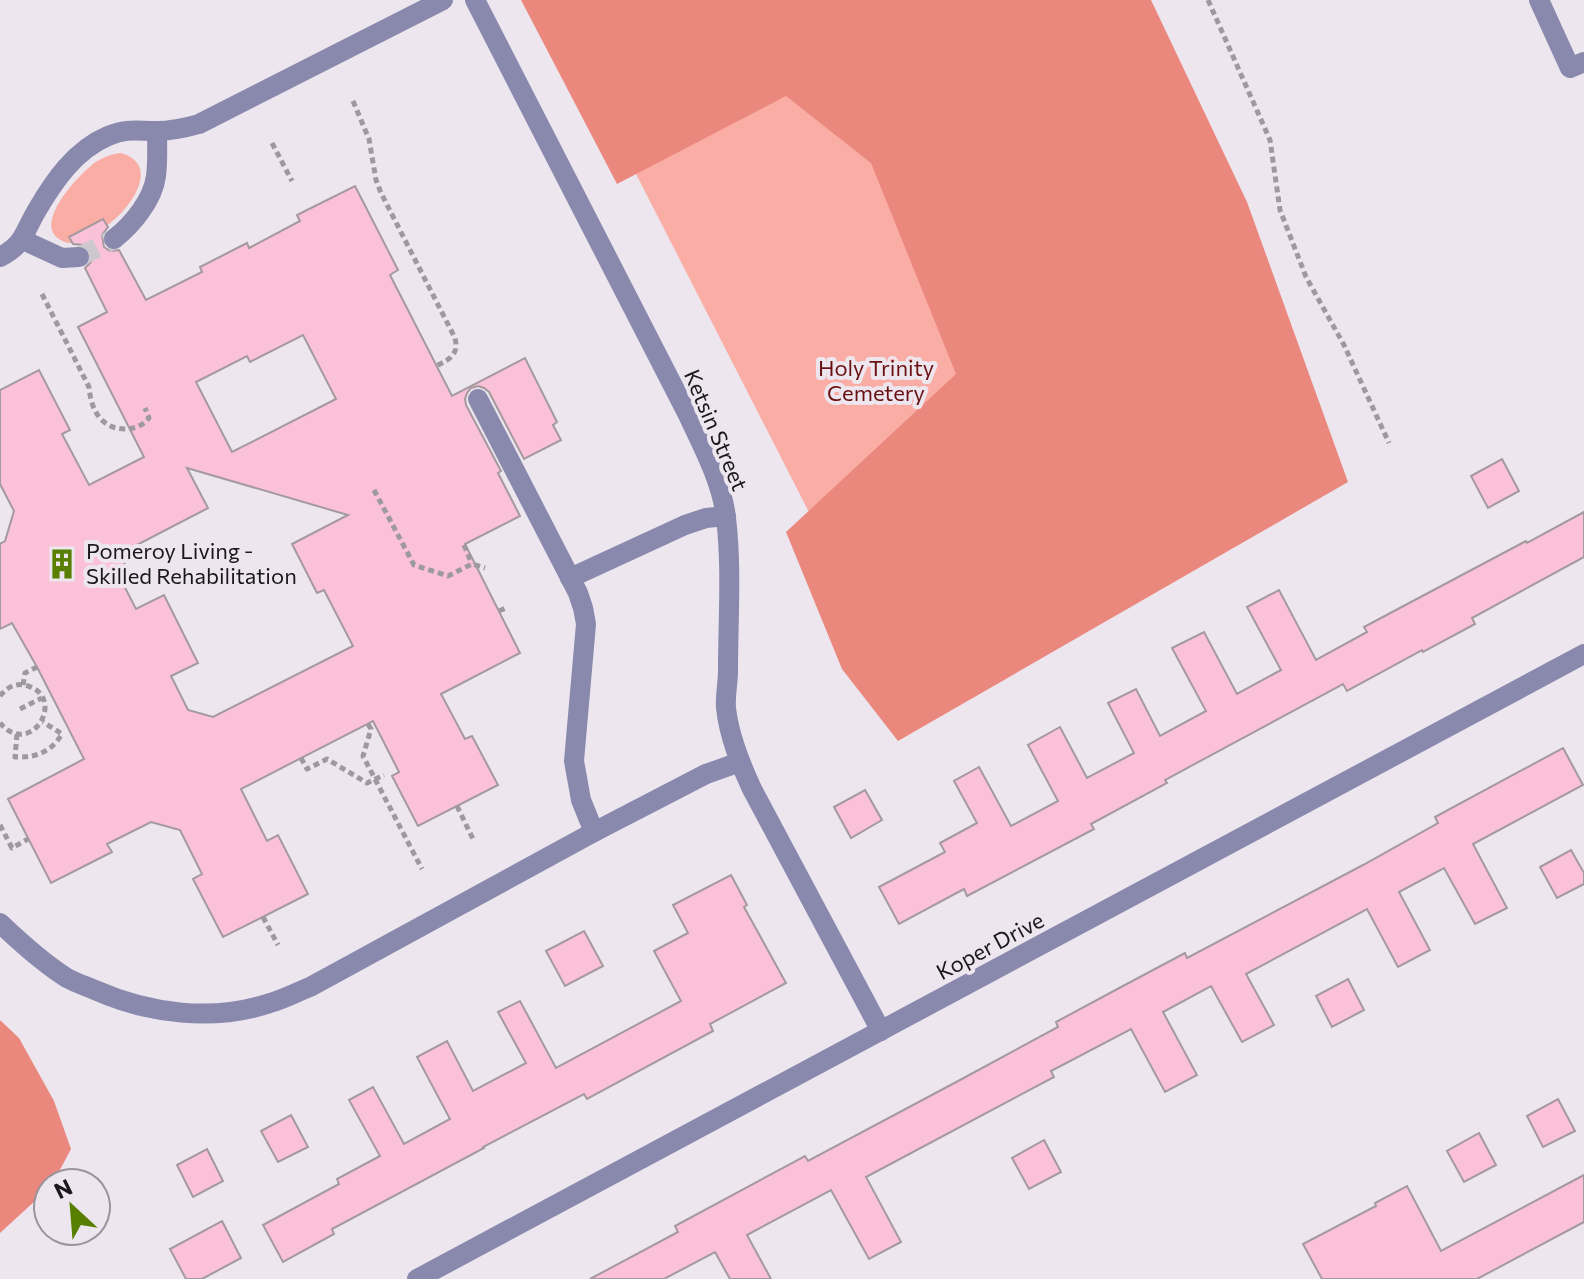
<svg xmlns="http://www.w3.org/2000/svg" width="1584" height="1279" viewBox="0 0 1584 1279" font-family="Commissioner,sans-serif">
	<rect width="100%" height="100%" fill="#ede6ee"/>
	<g fill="#f9ada4">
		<path d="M547 0H812L1051 459 835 563Z"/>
		<path d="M121 153C162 165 130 209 109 224 102 228 94 231 87 235 82 237 75 242 70 243 66 243 62 241 59 239 34 222 78 176 93 164 101 158 111 154 121 153Z"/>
	</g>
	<g fill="#ea887e">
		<path d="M521 0H1151L1247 202 1348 482 898 741 842 669 786 532 956 374 871 163 786 96 617 184Z"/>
		<path d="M0 1020 19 1038 54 1101 71 1149 53 1183H48V1189L0 1233Z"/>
	</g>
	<g fill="#fbc1d9" stroke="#a49a9e" stroke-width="2" fill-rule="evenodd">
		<path d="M355 186 398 270 390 275 452 396 525 358 557 422 553 425 561 440 524 459 489 392 484 388 478 386 471 388 467 393 465 399 466 405 501 471 498 473 520 516 465 544 520 653 441 694 465 739 472 736 498 785 418 826 392 776 399 772 373 721 241 789 267 841 278 835 308 894 223 937 193 879 202 874 180 830 151 822 107 844 112 852 51 883 8 799 84 759 37 667 12 623 0 629V544L5 541 14 511 0 484V390L39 370 70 430 62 434 89 485 144 457 78 327 107 312 85 268 91 262 90 251 84 245 73 244 69 237 103 219 108 227 102 235 104 247 110 251 119 250 146 300 202 272 200 267 247 243 249 248 300 221 297 215ZM303 335 336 399 232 452 196 382 247 356 250 362ZM187 468 348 515 292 544 317 593 324 590 353 646 213 717 188 710 171 676 198 663 164 595 136 609 120 578 129 549 208 508Z"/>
		<path d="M1502 459 1519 491 1488 508 1471 476Z"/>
		<path d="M1584 512V557L1472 618 1475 624 1423 652 1422 650 1347 691 1343 684 1165 780 1167 783 1091 824 1094 829 967 896 964 889 899 924 879 887 945 852 940 843 977 823 954 781 979 767 1011 826 1058 801 1028 745 1060 727 1087 778 1134 753 1108 703 1136 689 1160 736 1206 711 1172 648 1204 632 1237 694 1281 670 1247 607 1279 590 1316 660 1367 632 1364 627 1526 541 1527 543Z"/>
		<path d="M1563 748 1583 785 1473 844 1507 908 1475 924 1444 868 1399 892 1430 950 1398 967 1367 909 1246 974 1274 1025 1242 1042 1211 986 1163 1012 1197 1075 1165 1092 1131 1029 1051 1071 1054 1077 866 1177 901 1242 869 1259 831 1190 747 1235 771 1279H730L715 1252 664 1279H590L678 1232 675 1226 805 1156 808 1161 960 1080 1058 1027 1056 1022 1123 986 1185 953 1187 958 1363 865 1438 823 1435 817Z"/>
		<path d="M865 790 882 820 851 838 834 807Z"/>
		<path d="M1571 850 1584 873V884L1557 898 1540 867Z"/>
		<path d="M731 875 747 905 744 907 786 983 710 1024 713 1031 587 1099 584 1094 483 1147 484 1148 332 1229 334 1234 283 1262 263 1225 339 1184 337 1179 380 1156 349 1100 373 1087 404 1144 450 1119 417 1057 447 1041 473 1091 526 1063 498 1012 520 1001 556 1068 681 1001 654 951 688 933 673 905Z"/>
		<path d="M584 931 603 966 565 986 546 951Z"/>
		<path d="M1348 979 1364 1010 1332 1027 1316 996Z"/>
		<path d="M1558 1099 1575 1131 1543 1147 1527 1116Z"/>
		<path d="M291 1115 308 1147 278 1162 261 1131Z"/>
		<path d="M1479 1133 1496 1165 1464 1182 1447 1151Z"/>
		<path d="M1044 1140 1061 1172 1029 1189 1012 1158Z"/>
		<path d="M207 1149 223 1181 193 1197 177 1165Z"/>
		<path d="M1584 1175V1222L1477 1279H1322L1303 1244 1376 1206 1375 1203 1407 1186 1441 1251Z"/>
		<path d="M222 1221 241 1258 202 1279H186L170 1249Z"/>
	</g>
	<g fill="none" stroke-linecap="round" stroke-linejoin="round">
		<path stroke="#cdc7ce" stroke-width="20" stroke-dasharray="20 10" stroke-linecap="butt" d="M79 257 114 239"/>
		<g stroke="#9e999f" stroke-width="5" stroke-dasharray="6 4" stroke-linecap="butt">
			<path d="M1208 0 1270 140 1280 210 1306 277 1344 345 1389 443"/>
			<path d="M353 101 369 139 376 180 381 193 455 338C459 355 450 359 436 366"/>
			<path d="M272 143 292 181"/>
			<path d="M42 294 89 387C90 398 93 411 101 419 113 433 139 432 149 418L145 408"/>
			<path d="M374 490 414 565 448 576 472 564 485 568"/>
			<path d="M464 545 472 564"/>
			<path d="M499 611 506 608"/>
			<path d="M23 685 25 673 37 667"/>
			<path d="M0 696C7 687 16 682 28 686 67 698 31 759 0 723"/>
			<path d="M20 709 42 698"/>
			<path d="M368 724 371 729 363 756 422 869"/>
			<path d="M17 734 15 757C36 758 51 752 62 734L43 722"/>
			<path d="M301 758 307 769 327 759 367 783 384 775"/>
			<path d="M457 806 474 841"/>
			<path d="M0 825 12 848 28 839"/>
			<path d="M263 917 278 945"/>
		</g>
		<g stroke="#8989ae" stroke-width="20">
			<path d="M475 0 688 415C703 447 722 482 726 518 732 568 728 620 728 671 728 683 725 696 726 708 729 736 740 763 752 789L881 1031"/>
			<path d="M1539 0 1570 68 1584 62"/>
			<path d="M114 239C132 225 153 200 156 176 158 161 157 146 157 131"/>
			<path d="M23 240 62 258 79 257"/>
			<path d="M0 257C24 245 24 232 37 210 54 181 75 150 108 136 127 128 137 131 156 131 170 131 185 128 199 124L443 0"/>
			<path d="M478 399 578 593 583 608 586 624 574 761 581 800 594 832"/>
			<path d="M570 578 685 525 706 518 726 516"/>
			<path d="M0 923C21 943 43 963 67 978 76 983 86 986 95 990 149 1014 213 1022 270 1003 284 999 297 992 310 987L594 832 706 774 740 762"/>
			<path d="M417 1279 1584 654"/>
		</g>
	</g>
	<defs>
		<g id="building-bare" transform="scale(2.4)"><path d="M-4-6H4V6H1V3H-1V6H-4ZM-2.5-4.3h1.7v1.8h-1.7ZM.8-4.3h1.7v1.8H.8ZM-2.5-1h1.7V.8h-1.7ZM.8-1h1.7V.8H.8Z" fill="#587f00" stroke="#ede6ee" stroke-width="2.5" paint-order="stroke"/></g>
	</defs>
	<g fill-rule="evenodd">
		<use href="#building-bare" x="62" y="564"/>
	</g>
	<g text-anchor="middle" stroke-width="8" stroke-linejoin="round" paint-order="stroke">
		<g font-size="22" fill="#691112" stroke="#ede6ee">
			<text x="876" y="376">Holy Trinity<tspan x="876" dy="25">Cemetery</tspan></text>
		</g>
		<g font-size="22" fill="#1a181b" stroke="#ede6ee">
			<text transform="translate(716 430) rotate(67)" y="8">Ketsin Street</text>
			<text transform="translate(990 946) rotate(-28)" y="8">Koper Drive</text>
		</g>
		<g font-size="22" fill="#1a181b" stroke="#ede6ee" text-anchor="start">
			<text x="86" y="559">Pomeroy Living -<tspan x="86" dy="25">Skilled Rehabilitation</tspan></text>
		</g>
	</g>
	<g transform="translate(72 1207) rotate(334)"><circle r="38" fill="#ede6ee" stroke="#99949a" stroke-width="2"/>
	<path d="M0-6L14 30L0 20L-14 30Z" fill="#587f00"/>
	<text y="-12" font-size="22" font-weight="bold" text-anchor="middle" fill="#1a181b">N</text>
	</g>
</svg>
